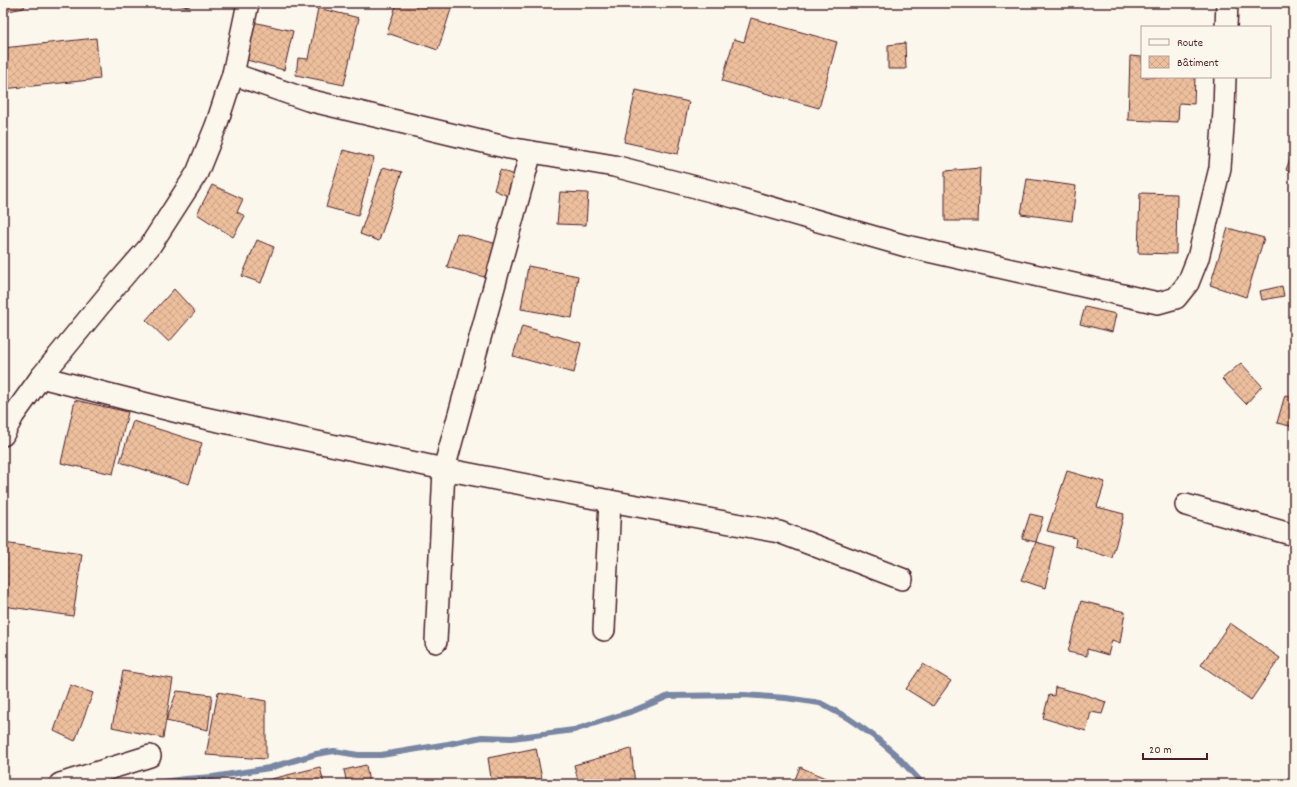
<svg xmlns="http://www.w3.org/2000/svg" width="1297" height="787" viewBox="0 0 1297 787" font-family="Dekko,sans-serif">
	<defs>
		<pattern id="building-cross-hatch" width="8" height="8" patternUnits="userSpaceOnUse"><rect width="8" height="8" fill="#edbf9d"/><path d="M0 0l8 8M0 8l8-8" fill="none" stroke="#cda487"/></pattern>
	</defs>
	<rect width="100%" height="100%" fill="#fbf7ec"/>
	<filter id="ink" filterUnits="userSpaceOnUse"><feTurbulence type="fractalNoise" baseFrequency=".025" numOctaves="2"/><feDisplacementMap in="SourceGraphic" scale="8" xChannelSelector="R" yChannelSelector="G"/><feConvolveMatrix kernelMatrix="1 2 1 2 8 2 1 2 1" color-interpolation-filters="sRGB"/></filter>
	<g filter="url(#ink)">
		<g fill="none" stroke-linecap="round" stroke-linejoin="round">
			<path stroke="#7986a4" stroke-width="6" d="M148 784 185 779 213 777 269 768 316 754 334 751 358 755H381L448 744 482 737 512 738 574 730 633 711 669 696 744 695 786 698 820 703 848 718 875 737 896 755 923 784"/>
		</g>
		<g fill="url(#building-cross-hatch)" stroke="#4a1f2b">
			<path d="M3 3H25L24 8 3 12Z"/>
			<path d="M122 3H148L147 8Z"/>
			<path d="M166 3H190L189 7Z"/>
			<path d="M397 3H453L438 50 387 33Z"/>
			<path d="M318 8 359 18 344 85 296 75 298 58 308 59Z"/>
			<path d="M751 18 837 42 819 108 722 81 734 39 744 42Z"/>
			<path d="M253 22 293 31 284 70 243 59Z"/>
			<path d="M96 38 100 79 3 89V48Z"/>
			<path d="M905 43 906 69H888V45Z"/>
			<path d="M1130 56 1142 57V77H1195L1194 104 1179 103 1178 122 1128 120Z"/>
			<path d="M636 90 689 102 678 154 624 142Z"/>
			<path d="M343 150 374 158 358 216 326 207Z"/>
			<path d="M1292 153H1294V173L1286 170Z"/>
			<path d="M383 167 402 172 379 241 360 234Z"/>
			<path d="M980 168 978 221H945V171Z"/>
			<path d="M500 170 514 175 508 196 494 190Z"/>
			<path d="M1027 179 1076 186 1072 221 1021 214Z"/>
			<path d="M212 185 243 199 237 212 245 216 233 237 197 214Z"/>
			<path d="M560 192 588 193 586 225 557 224Z"/>
			<path d="M1140 193 1177 194 1176 254 1138 253Z"/>
			<path d="M1228 228 1264 238 1246 297 1210 285Z"/>
			<path d="M457 233 501 245 492 279 447 267Z"/>
			<path d="M257 240 274 247 261 283 242 276Z"/>
			<path d="M528 266 578 276 572 318 521 309Z"/>
			<path d="M1282 286 1284 296 1262 300 1260 291Z"/>
			<path d="M174 289 195 312 169 342 146 320Z"/>
			<path d="M1085 307 1116 314 1112 332 1080 324Z"/>
			<path d="M522 326 581 343 574 373 513 356Z"/>
			<path d="M1241 363 1262 386 1246 404 1222 379Z"/>
			<path d="M1294 386V427L1277 423 1285 395 1291 396Z"/>
			<path d="M75 400 128 412 113 474 61 463Z"/>
			<path d="M133 421 202 443 189 484 120 462Z"/>
			<path d="M1067 471 1105 482 1097 507 1124 514 1112 558 1075 546 1076 538 1047 531Z"/>
			<path d="M1030 514 1043 517 1036 542 1022 539Z"/>
			<path d="M1036 542 1054 547 1045 588 1021 580Z"/>
			<path d="M3 543 82 554 73 616 3 606Z"/>
			<path d="M1081 601 1125 612 1120 643 1112 640 1108 655 1087 649V656L1068 652Z"/>
			<path d="M1230 623 1280 658 1251 700 1201 665Z"/>
			<path d="M923 664 951 681 933 706 906 689Z"/>
			<path d="M123 671 173 679 163 738 112 727Z"/>
			<path d="M70 685 93 693 75 741 54 731Z"/>
			<path d="M1055 687 1083 694 1106 702 1102 714 1091 712 1086 731 1043 718 1049 695 1054 696Z"/>
			<path d="M177 691 212 695 208 730 166 721Z"/>
			<path d="M218 692 266 701V759L206 755Z"/>
			<path d="M536 748 543 784H492L488 758Z"/>
			<path d="M631 749 635 784H579L574 765Z"/>
			<path d="M366 765 369 784H347L344 770Z"/>
			<path d="M320 767 324 784H251Z"/>
			<path d="M800 767 832 781V784H793Z"/>
		</g>
		<g fill="none" stroke-linecap="round" stroke-linejoin="round">
			<g stroke="#4a1f2b" stroke-width="24">
				<g id="minor">
					<path d="M1226 27 1227 3"/>
					<path d="M233 74 308 100 509 148 614 166 734 197 906 246 1158 303 1176 298 1188 283 1198 258 1220 168 1224 111 1225 77"/>
					<path d="M41 377 186 414 444 469 610 501 779 532 902 579"/>
					<path d="M3 435 13 416 41 377 117 284 150 246 197 173 216 126 233 74 248 3"/>
					<path d="M1186 505 1294 535"/>
					<path d="M604 630 610 501"/>
					<path d="M436 642 444 469 531 152"/>
					<path d="M60 784 150 756"/>
				</g>
			</g>
			<use href="#minor" stroke="#fbf7ec" stroke-width="21"/>
		</g>
	</g>
	<rect width="1297" height="787" fill="none" stroke="#fbf7ec" stroke-width="16"/>
	<rect x="8" y="8" width="1281" height="771" fill="none" stroke="#4a1f2b" stroke-width="1.5" filter="url(#ink)"/>
	<rect x="1141" y="26" width="130" height="52" fill="#fbf7ec" stroke="#b4a19f"/>
	<rect x="1149" y="39" width="20" height="6" fill="#fbf7ec" stroke="#b4a19f"/>
	<text x="1177" y="46" font-size="12" fill="#4a1f2b">Route</text>
	<rect x="1149" y="56" width="20" height="12" fill="url(#building-cross-hatch)" stroke="#b4a19f"/>
	<text x="1177" y="66" font-size="12" fill="#4a1f2b">Bâtiment</text>
	<path d="M1143 753v6h64v-6" fill="none" stroke="#4a1f2b" stroke-width="2"/>
	<text x="1149" y="753" font-size="12" fill="#4a1f2b" stroke="#fbf7ec" stroke-width="3" paint-order="stroke">20 m</text>
</svg>
